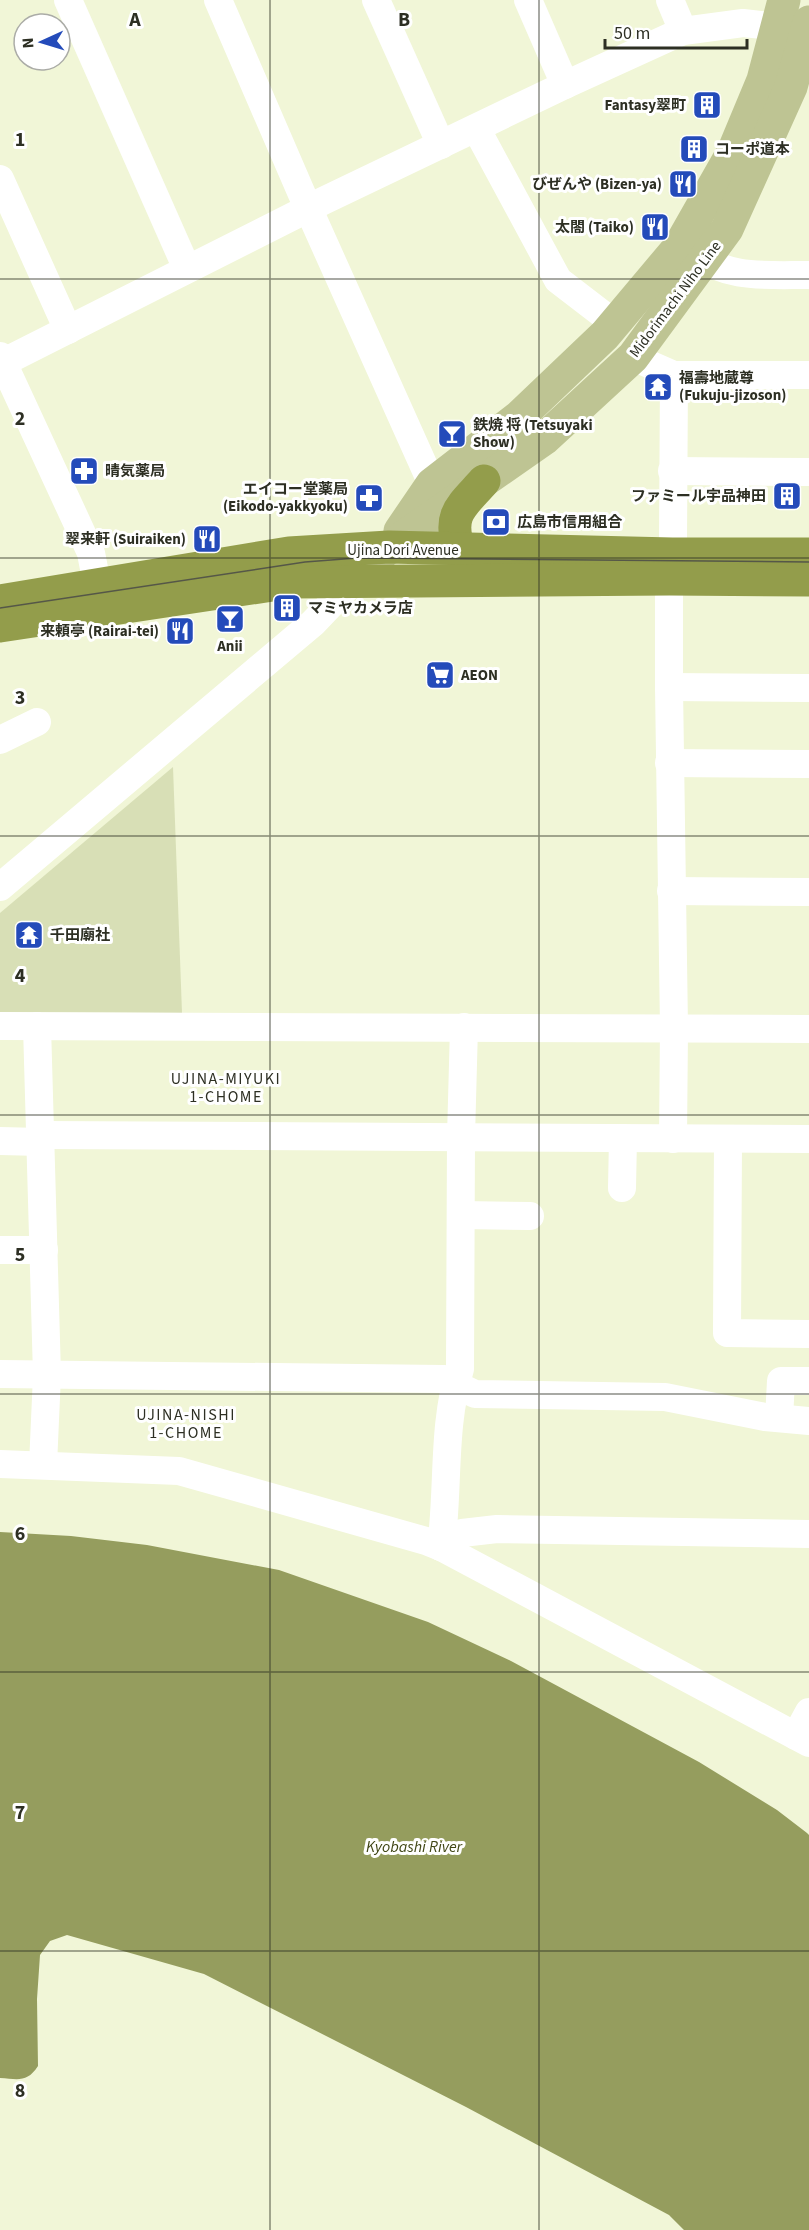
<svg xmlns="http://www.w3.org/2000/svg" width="809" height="2230" viewBox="0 0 809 2230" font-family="'Source Sans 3','Noto Sans JP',sans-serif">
	<rect width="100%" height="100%" fill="#f1f6d7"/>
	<path fill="#d8dfb6" d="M173 767 182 1013 0 1012V913Z"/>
	<path fill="#959d5e" d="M0 1532 71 1536 147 1545 279 1570 428 1622 511 1661 699 1762 777 1810 807 1833 809 1835V2230H684L669 2215 466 2107 204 1974 67 1935 50 1941 40 1955 37 1999 38 2066C27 2083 18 2079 0 2078Z"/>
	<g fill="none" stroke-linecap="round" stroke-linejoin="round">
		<g stroke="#fff" stroke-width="28">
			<path d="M68 0 187 269"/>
			<path d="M218 0 301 192 432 484"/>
			<path d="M376 0 441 145"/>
			<path d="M528 0 565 85"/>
			<path d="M670 0 683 31"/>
			<path d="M476 128 558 280 614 323"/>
			<path d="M0 179 68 330"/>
			<path d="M686 251C732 279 757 275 809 275"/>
			<path d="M0 356 91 553 97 584"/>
			<path d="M633 357 674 375H809"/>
			<path d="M0 364 323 201 565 85 683 31 743 23 799 29"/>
			<path d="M672 471 809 472"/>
			<path d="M669 687 809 688"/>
			<path d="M0 740 37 722"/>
			<path d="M669 763 809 764"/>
			<path d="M0 887 313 623 354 580"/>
			<path d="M671 891 809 892"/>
			<path d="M0 1026 809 1029"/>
			<path d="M37 1026 47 1375 43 1465"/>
			<path d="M41 1135 809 1139"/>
			<path d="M673 1139 674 1028 669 687V579L673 541 674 375"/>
			<path d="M728 1139 727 1333 809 1334"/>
			<path d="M0 1141 41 1142"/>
			<path d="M622 1188 623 1138"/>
			<path d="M461 1215 530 1216"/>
			<path d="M0 1250H44"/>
			<path d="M0 1374 444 1379 475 1394 665 1397 765 1417 809 1421"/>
			<path d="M779 1418 781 1381H809"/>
			<path d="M0 1464 179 1471 426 1541 441 1547 809 1743"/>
			<path d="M441 1547C449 1488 442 1426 460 1369L461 1137 464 1027"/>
			<path d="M441 1547 462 1533 497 1529 809 1534"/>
			<path d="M796 1736 809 1712"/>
		</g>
		<g stroke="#bec493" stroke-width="33">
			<path d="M400 531 432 484 520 416 605 335 679 247 733 152 763 80 784 0"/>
			<path d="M377 558 389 547 544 439 633 357 727 229 791 87 809 22"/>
		</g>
		<g stroke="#939d4b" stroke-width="33">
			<path d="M459 549C447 514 462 506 484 481"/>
			<path d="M0 601 289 553 389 547 672 554H809"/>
			<path d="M0 626 292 582 669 579 809 580"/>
		</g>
		<path stroke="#555748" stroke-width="1.5" d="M0 608 305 562 357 558 809 562"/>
	</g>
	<path fill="none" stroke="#2d2f23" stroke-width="1.5" stroke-opacity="0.55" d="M270 0V2230M539 0V2230M0 279H809M0 558H809M0 836H809M0 1115H809M0 1394H809M0 1672H809M0 1951H809"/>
	<defs>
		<g id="building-square" transform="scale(1.5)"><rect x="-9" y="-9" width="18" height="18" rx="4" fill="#244bba" stroke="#fff"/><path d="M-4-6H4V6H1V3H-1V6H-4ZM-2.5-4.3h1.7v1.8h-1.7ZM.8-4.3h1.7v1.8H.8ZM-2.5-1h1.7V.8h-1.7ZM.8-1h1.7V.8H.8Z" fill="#fff"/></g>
		<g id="restaurant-square" transform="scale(1.5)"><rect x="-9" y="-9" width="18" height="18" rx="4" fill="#244bba" stroke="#fff"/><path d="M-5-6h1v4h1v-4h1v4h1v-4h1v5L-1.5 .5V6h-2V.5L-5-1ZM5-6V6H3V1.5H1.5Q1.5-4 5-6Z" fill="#fff"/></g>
		<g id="temple-square" transform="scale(1.5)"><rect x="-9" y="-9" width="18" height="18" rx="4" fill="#244bba" stroke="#fff"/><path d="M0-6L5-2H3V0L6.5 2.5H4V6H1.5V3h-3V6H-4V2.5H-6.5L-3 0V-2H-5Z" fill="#fff"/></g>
		<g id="bar-square" transform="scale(1.5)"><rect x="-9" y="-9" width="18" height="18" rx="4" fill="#244bba" stroke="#fff"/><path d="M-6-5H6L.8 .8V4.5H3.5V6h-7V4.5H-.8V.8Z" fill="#fff"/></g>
		<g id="pharmacy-square" transform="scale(1.5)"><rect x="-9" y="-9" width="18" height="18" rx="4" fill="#244bba" stroke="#fff"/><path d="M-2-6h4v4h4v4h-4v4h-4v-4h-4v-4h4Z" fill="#fff"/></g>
		<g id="bank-square" transform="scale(1.5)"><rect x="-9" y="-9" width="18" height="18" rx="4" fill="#244bba" stroke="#fff"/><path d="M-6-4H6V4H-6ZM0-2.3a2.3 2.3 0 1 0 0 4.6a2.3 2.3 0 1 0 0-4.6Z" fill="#fff"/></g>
		<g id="supermarket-square" transform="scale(1.5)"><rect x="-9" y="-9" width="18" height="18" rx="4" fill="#244bba" stroke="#fff"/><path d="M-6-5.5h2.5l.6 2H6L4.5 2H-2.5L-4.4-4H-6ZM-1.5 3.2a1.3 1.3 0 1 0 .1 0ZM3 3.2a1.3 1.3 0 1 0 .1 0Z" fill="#fff"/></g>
	</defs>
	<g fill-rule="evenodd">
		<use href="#building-square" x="707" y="105"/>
		<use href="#building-square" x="694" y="149"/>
		<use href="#restaurant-square" x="683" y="184"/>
		<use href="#restaurant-square" x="655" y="227"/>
		<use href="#temple-square" x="658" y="387"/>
		<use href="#bar-square" x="452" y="434"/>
		<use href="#pharmacy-square" x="84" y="471"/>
		<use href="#building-square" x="787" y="496"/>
		<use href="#pharmacy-square" x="369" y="498"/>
		<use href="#bank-square" x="496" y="522"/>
		<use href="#restaurant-square" x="207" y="539"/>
		<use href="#building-square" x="287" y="608"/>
		<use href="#bar-square" x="230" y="619"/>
		<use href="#restaurant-square" x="180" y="631"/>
		<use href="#supermarket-square" x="440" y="675"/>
		<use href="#temple-square" x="29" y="935"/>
	</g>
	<g text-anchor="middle" stroke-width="6" stroke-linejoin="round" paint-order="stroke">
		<g font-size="15" font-weight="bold" fill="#2d2f23" stroke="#fff" text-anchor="start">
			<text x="686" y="110" text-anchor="end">Fantasy翠町</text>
			<text x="715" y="154">コーポ道本</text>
			<text x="662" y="189" text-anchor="end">びぜんや (Bizen-ya)</text>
			<text x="634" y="232" text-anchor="end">太閤 (Taiko)</text>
			<text x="679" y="383">福壽地蔵尊<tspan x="679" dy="17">(Fukuju-jizoson)</tspan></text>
			<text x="473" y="430">鉄焼 将 (Tetsuyaki<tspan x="473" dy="17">Show)</tspan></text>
			<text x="105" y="476">晴気薬局</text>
			<text x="348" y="494" text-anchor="end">エイコー堂薬局<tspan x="348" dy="17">(Eikodo-yakkyoku)</tspan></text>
			<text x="766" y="501" text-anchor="end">ファミール宇品神田</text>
			<text x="517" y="527">広島市信用組合</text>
			<text x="186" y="544" text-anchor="end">翠来軒 (Suiraiken)</text>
			<text x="308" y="613">マミヤカメラ店</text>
			<text x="159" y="636" text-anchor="end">来頼亭 (Rairai-tei)</text>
			<text x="230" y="651" text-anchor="middle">Anii</text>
			<text x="461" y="680">AEON</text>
			<text x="50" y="940">千田廟社</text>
		</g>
		<g font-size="15" fill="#2d2f23" stroke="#fff">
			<text transform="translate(675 299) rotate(-53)" y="5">Midorimachi Niho Line</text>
			<text x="403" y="555">Ujina Dori Avenue</text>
		</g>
		<g font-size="16" letter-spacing="1.5" fill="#2d2f23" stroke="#fff">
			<text x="226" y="1084">UJINA-MIYUKI<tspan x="226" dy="18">1-CHOME</tspan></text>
			<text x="186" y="1420">UJINA-NISHI<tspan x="186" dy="18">1-CHOME</tspan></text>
		</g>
		<g font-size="16" font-style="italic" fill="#414716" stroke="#fff">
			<text x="414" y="1852">Kyobashi River</text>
		</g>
	</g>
	<g font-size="20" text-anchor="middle" font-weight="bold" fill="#2d2f23" stroke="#fff" stroke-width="6" stroke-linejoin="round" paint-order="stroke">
		<text x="135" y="26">A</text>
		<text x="404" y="26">B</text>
		<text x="20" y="146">1</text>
		<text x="20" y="425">2</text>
		<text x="20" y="704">3</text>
		<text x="20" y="982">4</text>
		<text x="20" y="1261">5</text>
		<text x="20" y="1540">6</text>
		<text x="20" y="1819">7</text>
		<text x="20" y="2097">8</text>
	</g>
	<g transform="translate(42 42) rotate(266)"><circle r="28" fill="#ffffff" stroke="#abaca7" stroke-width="1.5"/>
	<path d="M0-4.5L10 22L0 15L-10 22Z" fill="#244bba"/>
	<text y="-9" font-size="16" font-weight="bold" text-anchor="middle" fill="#2d2f23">N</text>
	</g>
	<path d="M605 39v9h142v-9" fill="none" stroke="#2d2f23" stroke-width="3"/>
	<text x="614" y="39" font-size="18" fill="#2d2f23" stroke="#ffffff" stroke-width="4.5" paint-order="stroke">50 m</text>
</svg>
